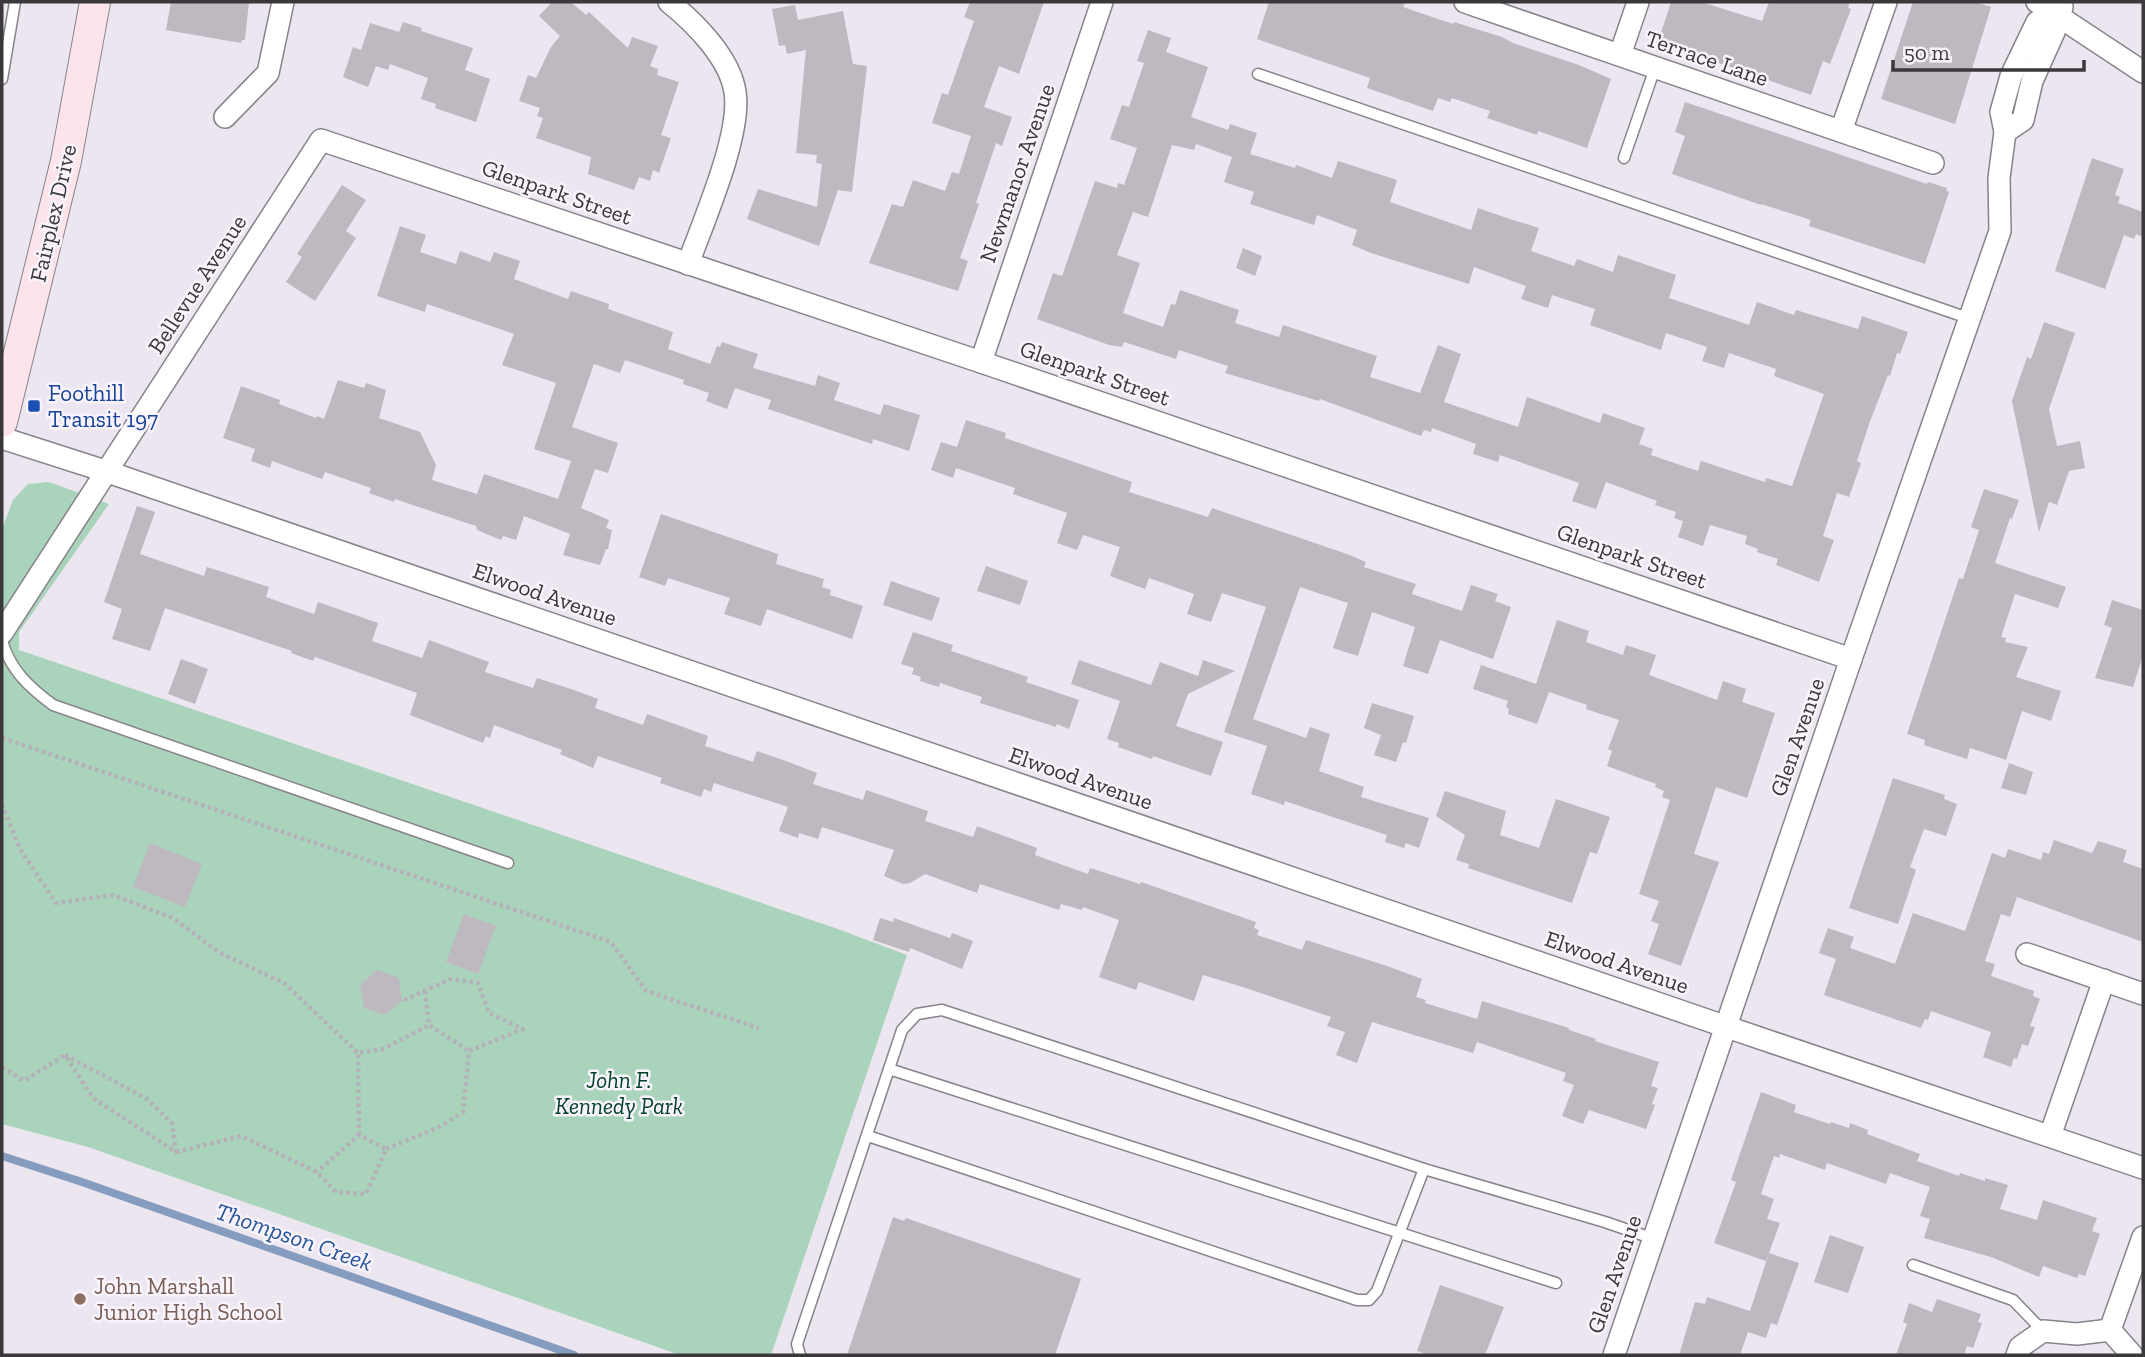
<svg xmlns="http://www.w3.org/2000/svg" width="2145" height="1357" viewBox="0 0 2145 1357" font-family="'Zilla Slab',serif">
	<rect width="100%" height="100%" fill="#ebe6ef"/>
	<path fill="#a9d4bb" d="M49 482 109 504 19 632V650L835 928 907 955 771 1355H680L88 1147 2 1124V529L13 500 28 484Z"/>
	<g fill="none" stroke-linecap="round" stroke-linejoin="round">
		<path stroke="#869cbf" stroke-width="8" d="M2 1156 82 1182 574 1355"/>
	</g>
	<g fill="#beb8c1" fill-rule="evenodd">
		<path d="M171 2H249L245 40H242L241 43 166 30Z"/>
		<path d="M552 2H571L586 15 589 12 628 48 632 37 658 46 650 66 658 69 657 75 679 82 661 135 671 138 659 173 653 170 650 181 639 177 634 190 588 174 591 157 536 138 543 118 537 116 540 108 519 101 528 75 536 78 551 47 560 36 539 16Z"/>
		<path d="M970 2H1044L1019 74 999 66 984 107 1012 117 1002 146 996 143 976 203 979 204 960 258 968 261 958 291 869 263 892 204 903 207 913 180 945 191 952 172 959 174 971 136 932 123 942 93 948 95 974 21 964 17Z"/>
		<path d="M1269 2H1405L1403 7 1453 24 1454 22 1502 37 1513 43 1579 65 1611 79 1587 148 1538 131 1537 135 1487 118 1490 111 1452 98 1450 102 1438 98 1433 111 1367 88 1370 78 1257 39Z"/>
		<path d="M1671 2H1701L1762 21 1769 2H1850L1848 8 1851 9 1830 64 1823 61 1811 95 1660 43 1661 40 1659 39Z"/>
		<path d="M1913 2H1975L1991 7 1955 124 1881 99Z"/>
		<path d="M795 5 798 20 843 11 853 64 867 66 852 192 838 190 819 246 747 219 758 189 817 207 822 164 816 163 817 155 796 153 806 50 787 54 785 45 779 46 772 9Z"/>
		<path d="M403 22 422 28 421 31 473 48 465 70 490 79 476 122 435 108 436 104 421 99 428 78 390 64 388 70 376 66 368 87 343 77 353 47 361 50 370 23 399 32Z"/>
		<path d="M1148 30 1171 38 1166 52 1208 67 1191 117 1228 130 1230 124 1257 133 1250 154 1295 168 1296 165 1332 178 1338 161 1397 180 1390 202 1471 230 1478 208 1510 219 1539 228 1531 251 1574 266 1577 259 1613 272 1618 255 1676 275 1669 298 1749 325 1757 302 1794 315 1796 310 1858 329 1862 316 1908 332 1900 354 1897 353 1890 376 1888 375 1869 424 1857 461 1861 463 1849 497 1837 493 1823 536 1834 540 1819 582 1776 565 1778 559 1757 552 1758 549 1745 544 1747 536 1710 525 1703 546 1678 537 1683 521 1674 518 1676 512 1655 505 1657 501 1606 482 1596 509 1572 501 1579 483 1500 455 1498 462 1473 454 1476 444 1432 428 1431 432 1424 430 1421 436 1320 399 1319 401 1225 373 1228 366 1179 350 1176 359 1124 342 1122 347 1109 345 1037 319 1053 273 1062 276 1095 181 1117 188 1118 183 1124 185 1137 148 1110 139 1122 105 1129 107 1144 63 1137 61ZM1196 144 1232 157 1224 182 1254 192 1250 204 1314 225 1317 215 1357 230 1352 245 1371 253 1469 284 1474 267 1526 286 1521 299 1548 308 1552 295 1595 309 1590 325 1661 350 1666 333 1707 347 1702 361 1724 368 1729 353 1776 369 1774 376 1824 394 1792 486 1766 478 1765 482 1701 461 1698 471 1651 455 1653 449 1639 444 1645 428 1603 413 1600 423 1527 397 1518 427 1444 402 1461 354 1438 345 1420 393 1370 377 1377 356 1283 325 1279 337 1235 323 1239 310 1180 290 1175 305 1171 304 1163 327 1123 313 1140 263 1117 255 1133 212 1148 217 1172 145 1194 150Z"/>
		<path d="M1685 102 1927 184 1928 182 1947 188 1946 190 1949 192 1925 264 1809 226 1811 220 1761 204V205L1672 174 1685 136 1675 132Z"/>
		<path d="M2092 158 2124 169 2115 195 2120 197 2118 203 2143 212V237L2136 234 2134 239 2124 235 2105 289 2055 271Z"/>
		<path d="M342 185 366 200 346 231 356 238 315 301 286 282 302 257 297 254Z"/>
		<path d="M400 226 426 235 420 252 456 264 460 251 490 262 494 252 520 261 514 279 568 299 571 291 609 304 608 309 673 332 668 349 710 364 717 346 720 347 722 342 758 354 753 368 815 386 818 375 840 383 834 400 880 415 884 404 920 415 909 451 873 439 872 444 768 409 771 400 735 388 727 409 706 401 709 393 683 384 684 380 625 360 620 373 594 364 572 427 618 443 608 473 595 469 581 508 609 520 606 528 612 530 608 549H606L600 565 563 555 570 534 524 516 516 540 503 536 501 540 477 530 476 526 395 499 394 502 369 493 371 488 325 472 322 479 272 461 270 468 251 461 255 449 223 438 241 386 280 400 279 404 316 418 317 416 324 419 338 380 364 388 366 383 386 390 379 418 420 432 436 465 432 480 477 494 484 474 558 499 571 461 534 449 556 383 502 365 514 334 427 304 425 312 377 296Z"/>
		<path d="M1243 248 1262 256 1255 276 1236 268Z"/>
		<path d="M2044 322 2075 333 2049 409 2057 446 2080 441 2085 468 2069 471 2057 505 2049 502 2039 532 2012 401 2027 357 2031 359Z"/>
		<path d="M966 420 1006 433 1005 438 1132 482 1129 492 1208 517 1212 508 1347 554 1366 562 1364 567 1416 584 1412 594 1462 611 1471 585 1498 594 1495 601 1511 607 1493 659 1440 640 1428 674 1403 666 1415 627 1372 612 1358 656 1333 648 1348 603 1300 587 1253 719 1306 738 1310 727 1330 734 1319 771 1364 787 1361 797 1429 818 1419 848 1406 843 1404 848 1385 842 1387 835 1285 801 1284 805 1251 794 1267 746 1224 732 1266 607 1222 593 1211 622 1187 614 1194 594 1149 578 1145 589 1110 576 1120 547 1083 535 1077 550 1057 543 1067 513 1013 494 1015 488 956 468 953 478 931 470 941 442 957 447Z"/>
		<path d="M1984 489 2019 500 2012 519 2010 518 1995 563 2066 587 2058 608 2015 594 2001 637 2006 638 2005 642 2028 647 2016 677 2061 691 2051 721 2022 711 2006 760 1970 748 1967 759 1924 745 1925 740 1907 734 1959 578 1963 579 1979 530 1971 527Z"/>
		<path d="M137 506 155 512 140 554 204 576 207 567 269 587 266 597 314 614 318 602 378 623 372 641 422 658 429 640 489 662 485 672 533 688 537 678 574 690 598 699 595 708 643 725 647 714 708 736 705 746 753 762 757 751 786 761 817 773 813 784 863 800 866 790 928 811 925 821 973 837 977 826 1037 848 1035 855 1088 874 1090 868 1140 884 1141 882 1256 922 1254 928 1259 930 1257 935 1302 950 1306 940 1387 966 1422 979 1416 997 1426 1000 1425 1003 1477 1019 1482 1001 1569 1028V1030L1596 1039 1595 1041 1659 1062 1651 1086 1658 1088 1652 1104 1655 1105 1646 1129 1589 1110 1583 1124 1562 1116 1574 1085 1563 1081 1566 1073 1477 1042 1473 1053 1372 1022 1357 1063 1336 1055 1345 1032 1327 1026 1331 1017 1249 989 1203 975 1194 1001 1139 982 1136 990 1099 977 1119 920 1083 907 1082 910 1061 904 1059 910 980 884 977 893 925 874 910 883 903 884 884 876 894 850 822 827 818 839 799 833 798 838 779 831 788 807 714 783 711 792 704 789 701 797 660 783 662 778 598 756 593 768 560 754 562 750 494 725 490 738 486 736 483 743 410 715 417 693 315 657 313 661 291 653 292 651 165 608 150 651 112 639 122 609 104 602Z"/>
		<path d="M661 514 778 554 776 564 824 579 822 587 831 590 830 595 863 606 852 639 767 609 761 626 724 614 730 598 668 578 665 586 639 577Z"/>
		<path d="M986 566 1028 581 1020 605 977 591Z"/>
		<path d="M891 581 940 598 932 621 883 605Z"/>
		<path d="M2112 600 2143 610V655L2133 687 2095 678 2112 628 2104 625Z"/>
		<path d="M1557 620 1589 631 1586 642 1623 655 1626 645 1656 655 1649 675 1717 700 1723 681 1746 689 1742 702 1775 713 1747 798 1716 787 1694 854 1719 862 1681 966 1648 954 1659 924 1651 921 1659 901 1639 894 1670 800 1662 797 1664 791 1655 787 1656 784 1607 766 1612 751 1608 749 1619 720 1586 709 1587 705 1549 692 1537 724 1508 714 1509 709 1506 707 1508 701 1473 689 1481 665 1536 684Z"/>
		<path d="M913 632 953 645 951 651 1028 677 1026 682 1079 700 1069 729 1057 724 1056 727 980 703 982 697 940 683 939 687 920 681 921 677 912 674 914 668 901 664Z"/>
		<path d="M181 659 208 669 195 704 168 694Z"/>
		<path d="M1079 660 1151 685 1160 662 1198 676 1203 660 1235 671 1188 694 1176 726 1223 742 1211 776 1153 756 1152 759 1118 747 1119 743 1107 739 1120 701 1071 684Z"/>
		<path d="M1372 703 1414 716 1406 743 1403 742 1396 762 1374 755 1381 735 1364 728Z"/>
		<path d="M2009 763 2033 772 2026 795 2001 788Z"/>
		<path d="M1893 778 1945 795 1944 799 1957 804 1946 836 1924 829 1910 867 1916 870 1898 924 1849 908Z"/>
		<path d="M1445 791 1506 811 1500 835 1539 848 1556 799 1610 817 1597 854 1590 852 1572 903 1468 868 1469 864 1456 860 1465 835 1436 816Z"/>
		<path d="M2054 840 2092 853 2098 841 2127 850 2123 862 2143 869V942L2017 897 2010 917 2001 914 1985 961 1995 964 1991 976 2034 991 2033 996 2040 999 2030 1026 2035 1027 2028 1046 2022 1044 2017 1059 2014 1058 2011 1067 1983 1057 1991 1032 1931 1011 1928 1020 1925 1019 1921 1028 1824 995 1836 959 1819 953 1828 928 1854 937 1850 948 1895 964 1913 913 1965 931 1992 853 2005 858 2008 849 2041 860 2043 852 2049 854Z"/>
		<path d="M150 843 202 864 185 907 133 887Z"/>
		<path d="M464 914 496 926 478 974 446 962Z"/>
		<path d="M880 918 893 922 894 918 950 938 952 933 973 941 962 969 910 948 909 952 873 940Z"/>
		<path d="M377 970 399 978 402 1001 385 1015 364 1008 360 985Z"/>
		<path d="M1761 1092 1796 1105 1794 1112 1830 1124 1831 1122 1849 1128 1850 1123 1868 1130 1867 1134 1920 1154 1917 1161 1959 1176 1960 1173 1985 1181V1178L2008 1185 2000 1209 2037 1220 2043 1200 2097 1218 2092 1231 2100 1234 2085 1276 2079 1274 2077 1278 2043 1266 2039 1277 1991 1257 1924 1238 1930 1219 1920 1216 1930 1187 1890 1173 1886 1184 1827 1163 1825 1170 1780 1154 1779 1158 1774 1156 1761 1194 1774 1199 1767 1219 1780 1223 1766 1261 1714 1243 1736 1182 1731 1180Z"/>
		<path d="M893 1217 904 1221 906 1218 1081 1279 1055 1355H847Z"/>
		<path d="M1830 1235 1864 1247 1848 1293 1814 1282Z"/>
		<path d="M1769 1253 1799 1263 1777 1325 1771 1323 1766 1338 1748 1332 1740 1355H1679L1695 1302 1705 1304 1707 1297 1750 1311Z"/>
		<path d="M1440 1285 1504 1307 1485 1355H1430L1417 1351Z"/>
		<path d="M1937 1299 1981 1314 1978 1322 1982 1323 1973 1348 1967 1346 1964 1355H1896L1907 1324 1903 1322 1909 1303 1932 1312Z"/>
	</g>
	<g fill="none" stroke-linecap="round" stroke-linejoin="round">
		<g stroke="#88838b" stroke-width="13">
			<g id="service">
				<path d="M1258 74 1971 319"/>
				<path d="M2 79 15 2"/>
				<path d="M1624 158 1655 68"/>
				<path d="M2 641C11 671 29 687 53 705L508 863"/>
				<path d="M889 1069 1556 1283"/>
				<path d="M868 1136 1357 1300H1369L1377 1291 1424 1169"/>
				<path d="M1913 1265 2013 1300 2043 1331"/>
				<path d="M800 1355 797 1344 902 1030 917 1014 942 1010 1424 1169 1605 1222 1654 1239"/>
			</g>
		</g>
		<g stroke="#88838b" stroke-width="24">
			<g id="minor">
				<path d="M669 2C695 23 730 58 735 92 742 134 703 222 688 264"/>
				<path d="M1465 2 1933 163"/>
				<path d="M2037 2 2143 72"/>
				<path d="M1620 55 1638 2"/>
				<path d="M225 117 268 73 283 2"/>
				<path d="M1841 131 1886 2"/>
				<path d="M2005 132 2023 120 2032 81 2054 32 2062 7"/>
				<path d="M981 362 1102 2"/>
				<path d="M2 438 108 472 1727 1027 2143 1168"/>
				<path d="M2 633 321 140 981 362 1851 659"/>
				<path d="M2027 954 2143 994"/>
				<path d="M2050 1136 2104 980"/>
				<path d="M2110 1330 2143 1237"/>
				<path d="M2110 1330 2132 1355"/>
				<path d="M1614 1355 1851 659 2000 231 1999 178 2005 132 2001 112 2011 76 2037 22 2058 15"/>
				<path d="M2017 1355 2020 1347 2043 1331 2077 1334 2110 1330"/>
			</g>
		</g>
		<g stroke="#88838b" stroke-width="32">
			<path id="secondary" d="M2 422 66 161 95 2"/>
		</g>
		<g stroke="#b5b1b8" stroke-width="4.5" stroke-dasharray="3.5 3.5" stroke-linecap="butt">
			<path d="M2 738 611 942 646 991 759 1028"/>
			<path d="M2 804 20 849 56 903 113 895 173 918 220 953 284 983 358 1053"/>
			<path d="M425 991 429 1025 469 1051"/>
			<path d="M65 1055 147 1099 172 1123 176 1152 93 1098Z"/>
			<path d="M2 1067 24 1081 65 1055"/>
			<path d="M359 1135 358 1053 383 1049 429 1025"/>
			<path d="M386 1149 439 1127 463 1112 469 1051 523 1029 489 1013 478 983 451 979 402 1001"/>
			<path d="M176 1152 241 1136 317 1172 336 1192 366 1194 386 1149 359 1135 317 1172"/>
		</g>
		<use href="#service" stroke="#fff" stroke-width="10"/>
		<use href="#minor" stroke="#fff" stroke-width="21"/>
		<use href="#secondary" stroke="#fce4ea" stroke-width="30"/>
	</g>
	<rect fill="#1a4fb4" stroke="#f9f3fc" stroke-width="2.5" x="27" y="399" width="14" height="14" rx="3.5"/>
	<circle fill="#8d6e63" stroke="#f9f3fc" stroke-width="2.5" cx="80" cy="1299" r="7"/>
	<g text-anchor="middle" stroke-width="5" stroke-linejoin="round" paint-order="stroke">
		<g font-size="23" fill="#3a383b" stroke="#f9f3fc">
			<text transform="translate(1707 58) rotate(19)" y="8">Terrace Lane</text>
			<text transform="translate(1017 173) rotate(-71)" y="8">Newmanor Avenue</text>
			<text transform="translate(557 192) rotate(19)" y="8">Glenpark Street</text>
			<text transform="translate(53 213) rotate(-77)" y="8">Fairplex Drive</text>
			<text transform="translate(197 284) rotate(-57)" y="8">Bellevue Avenue</text>
			<text transform="translate(1095 373) rotate(19)" y="8">Glenpark Street</text>
			<text transform="translate(1632 556) rotate(19)" y="8">Glenpark Street</text>
			<text transform="translate(545 594) rotate(19)" y="8">Elwood Avenue</text>
			<text transform="translate(1797 737) rotate(-71)" y="8">Glen Avenue</text>
			<text transform="translate(1081 778) rotate(19)" y="8">Elwood Avenue</text>
			<text transform="translate(1617 962) rotate(19)" y="8">Elwood Avenue</text>
			<text transform="translate(1614 1274) rotate(-71)" y="8">Glen Avenue</text>
		</g>
		<g font-size="23" fill="#164399" stroke="#f9f3fc" text-anchor="start">
			<text x="48" y="401">Foothill<tspan x="48" dy="26">Transit 197</tspan></text>
		</g>
		<g font-size="23" font-style="italic" fill="#024229" stroke="#f9f3fc">
			<text x="619" y="1088">John F.<tspan x="619" dy="26">Kennedy Park</tspan></text>
		</g>
		<g font-size="23" fill="#785e54" stroke="#f9f3fc" text-anchor="start">
			<text x="94" y="1294">John Marshall<tspan x="94" dy="26">Junior High School</tspan></text>
		</g>
		<g font-size="24" font-style="italic" fill="#255499" stroke="#f9f3fc">
			<text transform="translate(294 1237) rotate(19)" y="8">Thompson Creek</text>
		</g>
	</g>
	<rect width="2145" height="1357" fill="none" stroke="#3a383b" stroke-width="7"/>
	<path d="M1893 60v10h191v-10" fill="none" stroke="#3a383b" stroke-width="3.5"/>
	<text x="1904" y="60" font-size="21" fill="#3a383b" stroke="#f9f3fc" stroke-width="5" paint-order="stroke">50 m</text>
</svg>
